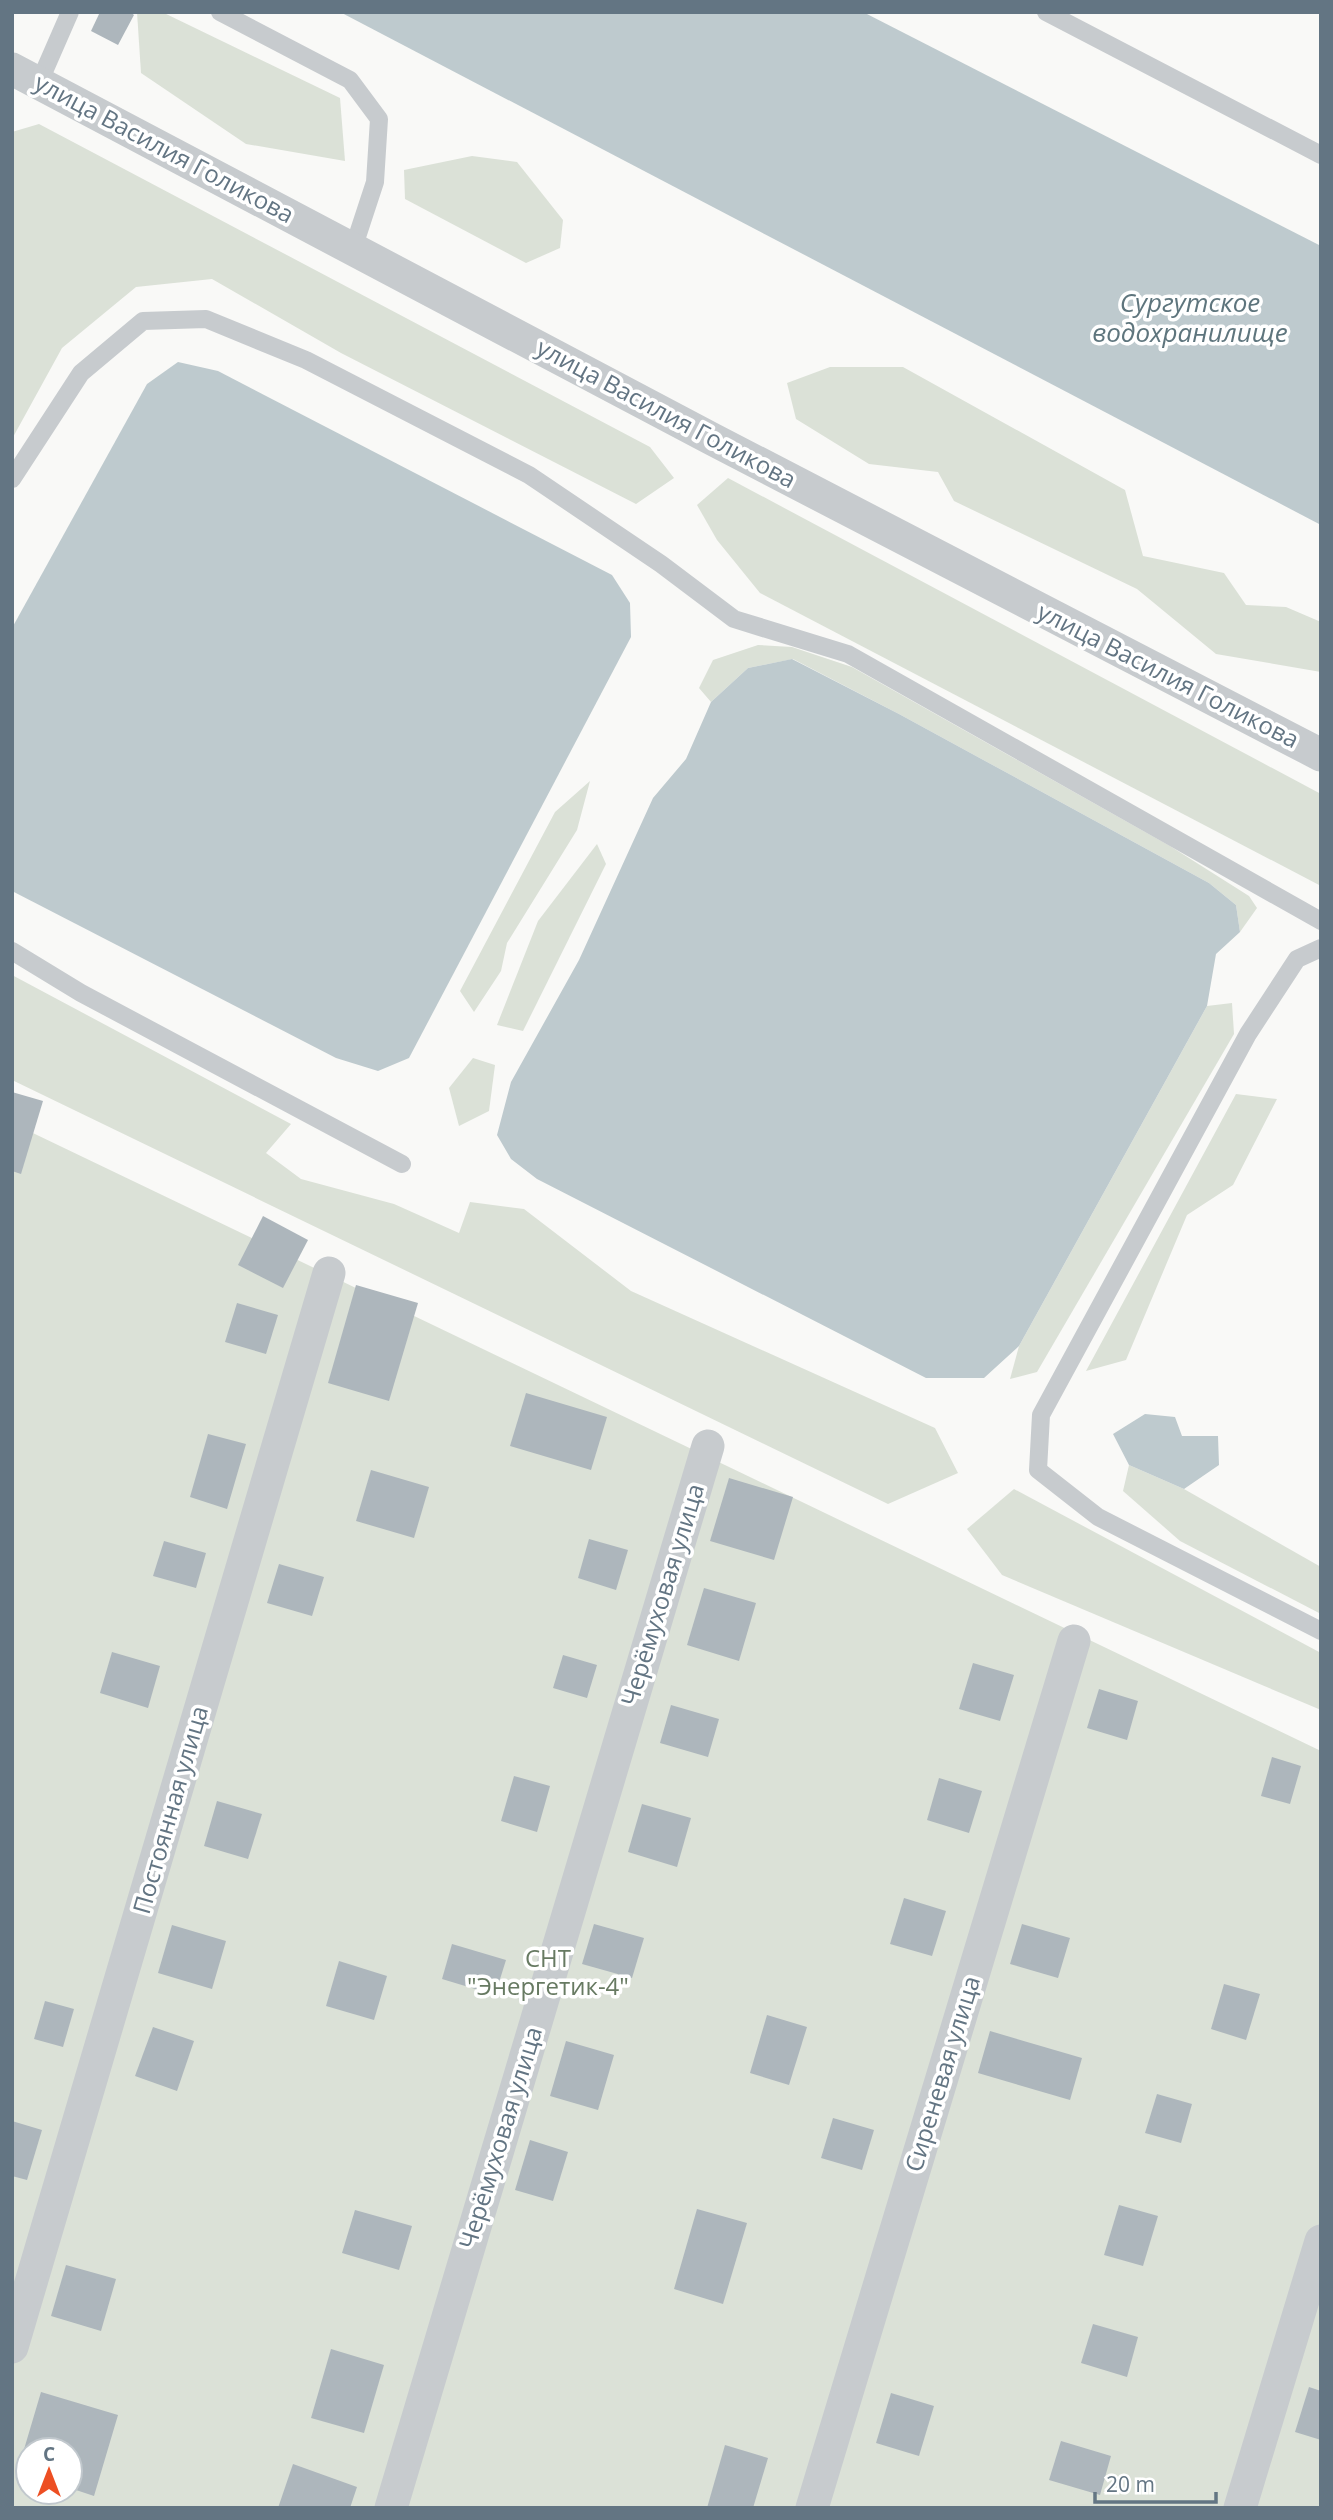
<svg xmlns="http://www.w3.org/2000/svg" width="1333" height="2520" viewBox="0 0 1333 2520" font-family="'Open Sans',sans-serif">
	<rect width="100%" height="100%" fill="#f9f9f7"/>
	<g fill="#dbe1d7" fill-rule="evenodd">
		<path d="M137 12H162L340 98 345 161 246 144 141 73Z"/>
		<path d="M39 124 650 447 674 478 636 504 341 353 212 279 136 287 62 348 12 439V132Z"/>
		<path d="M472 156 517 162 563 220 560 248 526 263 405 199 404 170Z"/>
		<path d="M830 367H903L1125 490 1143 556 1224 573 1246 605 1286 607 1321 622V672L1216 654 1137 589 954 501 938 472 869 464 796 419 787 383Z"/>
		<path d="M728 478 1321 794V886L760 593 717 540 697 505Z"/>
		<path d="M758 645 792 647 852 667 1170 846 1249 896 1257 908 1240 932 1236 905 1209 883 899 714 793 659 748 668 711 702 699 688 713 660Z"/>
		<path d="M590 781 577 830 507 943 501 971 474 1012 460 991 555 812Z"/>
		<path d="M597 844 606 864 523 1031 497 1025 538 921Z"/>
		<path d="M12 975 291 1124 266 1153 301 1179 394 1204 459 1233 470 1202 524 1209 631 1291 935 1428 958 1473 888 1504 12 1080Z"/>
		<path d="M1232 1003 1234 1034 1037 1372 1010 1379 1019 1346 1207 1006Z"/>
		<path d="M473 1058 495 1065 489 1111 459 1126 449 1088Z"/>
		<path d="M1236 1094 1277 1099 1233 1185 1187 1215 1126 1360 1086 1371Z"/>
		<path d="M12 1123 1321 1751V2508H12ZM28 2450H70V2492H28Z"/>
		<path d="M1129 1465 1184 1489 1321 1567V1614L1180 1541 1123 1491Z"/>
		<path d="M1014 1489 1321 1653V1710L1002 1575 967 1529Z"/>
	</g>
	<g fill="#becace">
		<path d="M340 12H863L1321 246V525Z"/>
		<path d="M178 362 218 371 612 575 630 603 631 637 409 1058 378 1071 336 1058 12 891V628L147 384Z"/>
		<path d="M792 659 899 714 1209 883 1236 905 1240 932 1216 954 1207 1006 1019 1346 984 1378H926L537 1179 511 1159 497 1135 511 1082 579 960 653 798 686 759 711 702 748 668Z"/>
		<path d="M1145 1414 1175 1417 1182 1436H1218L1219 1465 1184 1489 1129 1465 1113 1434Z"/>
	</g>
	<g fill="#adb6bc">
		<path d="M100 12H130L134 15 118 45 91 31Z"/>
		<path d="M12 1092 43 1101 21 1174 12 1171Z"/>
		<path d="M263 1216 308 1240 283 1288 238 1265Z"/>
		<path d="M356 1285 418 1303 389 1401 328 1383Z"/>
		<path d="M237 1303 278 1315 266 1354 225 1342Z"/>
		<path d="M526 1393 607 1417 591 1470 510 1446Z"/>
		<path d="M208 1434 246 1444 227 1509 190 1497Z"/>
		<path d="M371 1470 429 1487 414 1538 356 1521Z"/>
		<path d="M729 1478 793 1497 774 1560 710 1541Z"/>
		<path d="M589 1539 628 1550 616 1590 578 1578Z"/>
		<path d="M164 1541 206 1553 196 1588 153 1576Z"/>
		<path d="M279 1564 324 1577 312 1616 267 1603Z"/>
		<path d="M704 1588 756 1603 739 1661 687 1645Z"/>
		<path d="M112 1652 160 1666 148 1708 100 1693Z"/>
		<path d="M563 1655 597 1665 587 1698 553 1688Z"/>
		<path d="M973 1663 1014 1675 1000 1721 959 1709Z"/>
		<path d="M1099 1689 1138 1701 1127 1740 1087 1728Z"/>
		<path d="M671 1705 719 1719 708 1757 660 1743Z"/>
		<path d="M1272 1757 1301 1766 1290 1804 1261 1796Z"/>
		<path d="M514 1776 550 1786 537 1832 501 1821Z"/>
		<path d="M939 1778 982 1791 969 1833 927 1820Z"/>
		<path d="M217 1801 262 1814 248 1859 204 1846Z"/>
		<path d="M642 1804 691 1818 677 1867 628 1852Z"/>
		<path d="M904 1898 946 1911 932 1956 890 1944Z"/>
		<path d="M594 1924 644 1938 632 1978 582 1964Z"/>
		<path d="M1022 1924 1070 1938 1058 1978 1010 1964Z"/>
		<path d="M172 1925 226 1941 212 1989 158 1973Z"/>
		<path d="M452 1944 506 1960 495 1995 442 1979Z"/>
		<path d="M339 1961 387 1976 374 2020 326 2006Z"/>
		<path d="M1224 1984 1260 1994 1246 2040 1211 2029Z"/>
		<path d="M45 2001 74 2009 63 2047 34 2039Z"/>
		<path d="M767 2015 807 2027 789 2085 750 2073Z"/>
		<path d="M153 2027 194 2041 177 2091 135 2076Z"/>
		<path d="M990 2031 1082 2058 1070 2100 978 2073Z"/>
		<path d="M566 2041 614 2055 598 2110 550 2096Z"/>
		<path d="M1157 2094 1192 2104 1181 2143 1145 2133Z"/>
		<path d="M833 2118 874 2130 862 2170 821 2158Z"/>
		<path d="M12 2121 42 2130 27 2180 12 2176Z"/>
		<path d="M530 2140 568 2152 553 2201 515 2190Z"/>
		<path d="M1119 2205 1158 2216 1143 2266 1104 2255Z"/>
		<path d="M697 2209 747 2223 723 2304 674 2289Z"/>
		<path d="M355 2210 412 2226 399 2270 342 2253Z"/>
		<path d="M66 2265 116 2279 101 2331 51 2316Z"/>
		<path d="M1093 2324 1138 2337 1127 2377 1081 2363Z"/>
		<path d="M331 2349 384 2365 364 2433 311 2418Z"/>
		<path d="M1309 2387 1321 2391V2440L1295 2432Z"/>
		<path d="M41 2392 118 2415 94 2496 70 2488V2450H28V2476L17 2473Z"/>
		<path d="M891 2393 934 2406 919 2456 876 2443Z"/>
		<path d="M1061 2441 1111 2456 1100 2495 1049 2480Z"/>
		<path d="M725 2445 768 2458 753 2508H707Z"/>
		<path d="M293 2464 357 2487 350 2508H278Z"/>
	</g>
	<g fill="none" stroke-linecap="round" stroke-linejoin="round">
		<g stroke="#c7cbce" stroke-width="18">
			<path d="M220 12 350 80 379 119 375 182 353 249"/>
			<path d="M1046 12 1321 155"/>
			<path d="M39 83 70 12"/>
			<path d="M12 479 81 373 143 321 206 319 306 360 529 475 661 564 734 619 848 654 1321 921"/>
			<path d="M1321 948 1297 959 1248 1034 1041 1415 1038 1470 1098 1517 1321 1631"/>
			<path d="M12 951 81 993 402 1164"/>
		</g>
		<g stroke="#c7cbce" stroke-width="33">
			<path d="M12 69 712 439 1321 755"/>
			<path d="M12 2347 329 1273"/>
			<path d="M391 2508 708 1446"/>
			<path d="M812 2508 1074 1641"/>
			<path d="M1240 2508 1321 2241"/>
		</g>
	</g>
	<g text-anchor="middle" stroke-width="7" stroke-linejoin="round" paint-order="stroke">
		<g font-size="24" fill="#637583" stroke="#fff">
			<text transform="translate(164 149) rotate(28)" y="8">улица Василия Голикова</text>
			<text transform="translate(666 414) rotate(28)" y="8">улица Василия Голикова</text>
			<text transform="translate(1168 676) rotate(27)" y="8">улица Василия Голикова</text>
			<text transform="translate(663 1595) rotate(-73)" y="8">Черёмуховая улица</text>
			<text transform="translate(171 1810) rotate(-74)" y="8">Постоянная улица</text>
			<text transform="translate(943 2074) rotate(-73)" y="8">Сиреневая улица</text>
			<text transform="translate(501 2138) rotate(-73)" y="8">Черёмуховая улица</text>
		</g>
		<g font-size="24" fill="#677a62" stroke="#fff">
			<text x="548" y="1967">СНТ<tspan x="548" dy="28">"Энергетик-4"</tspan></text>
		</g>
		<g font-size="26" font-style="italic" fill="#5e757d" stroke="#fff">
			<text x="1190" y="312">Сургутское<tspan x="1190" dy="30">водохранилище</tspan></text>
		</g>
	</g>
	<rect width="1333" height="2520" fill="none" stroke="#637583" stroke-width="28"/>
	<g transform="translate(49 2471)"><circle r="33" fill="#ffffff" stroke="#c1c8cd" stroke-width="2"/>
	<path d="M0-5L12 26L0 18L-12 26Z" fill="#ed4f23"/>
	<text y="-10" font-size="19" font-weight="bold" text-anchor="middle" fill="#637583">С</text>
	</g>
	<path d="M1095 2492v10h121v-10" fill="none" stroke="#637583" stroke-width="3.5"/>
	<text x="1106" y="2492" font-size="21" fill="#637583" stroke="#ffffff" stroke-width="5" paint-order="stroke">20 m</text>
</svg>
